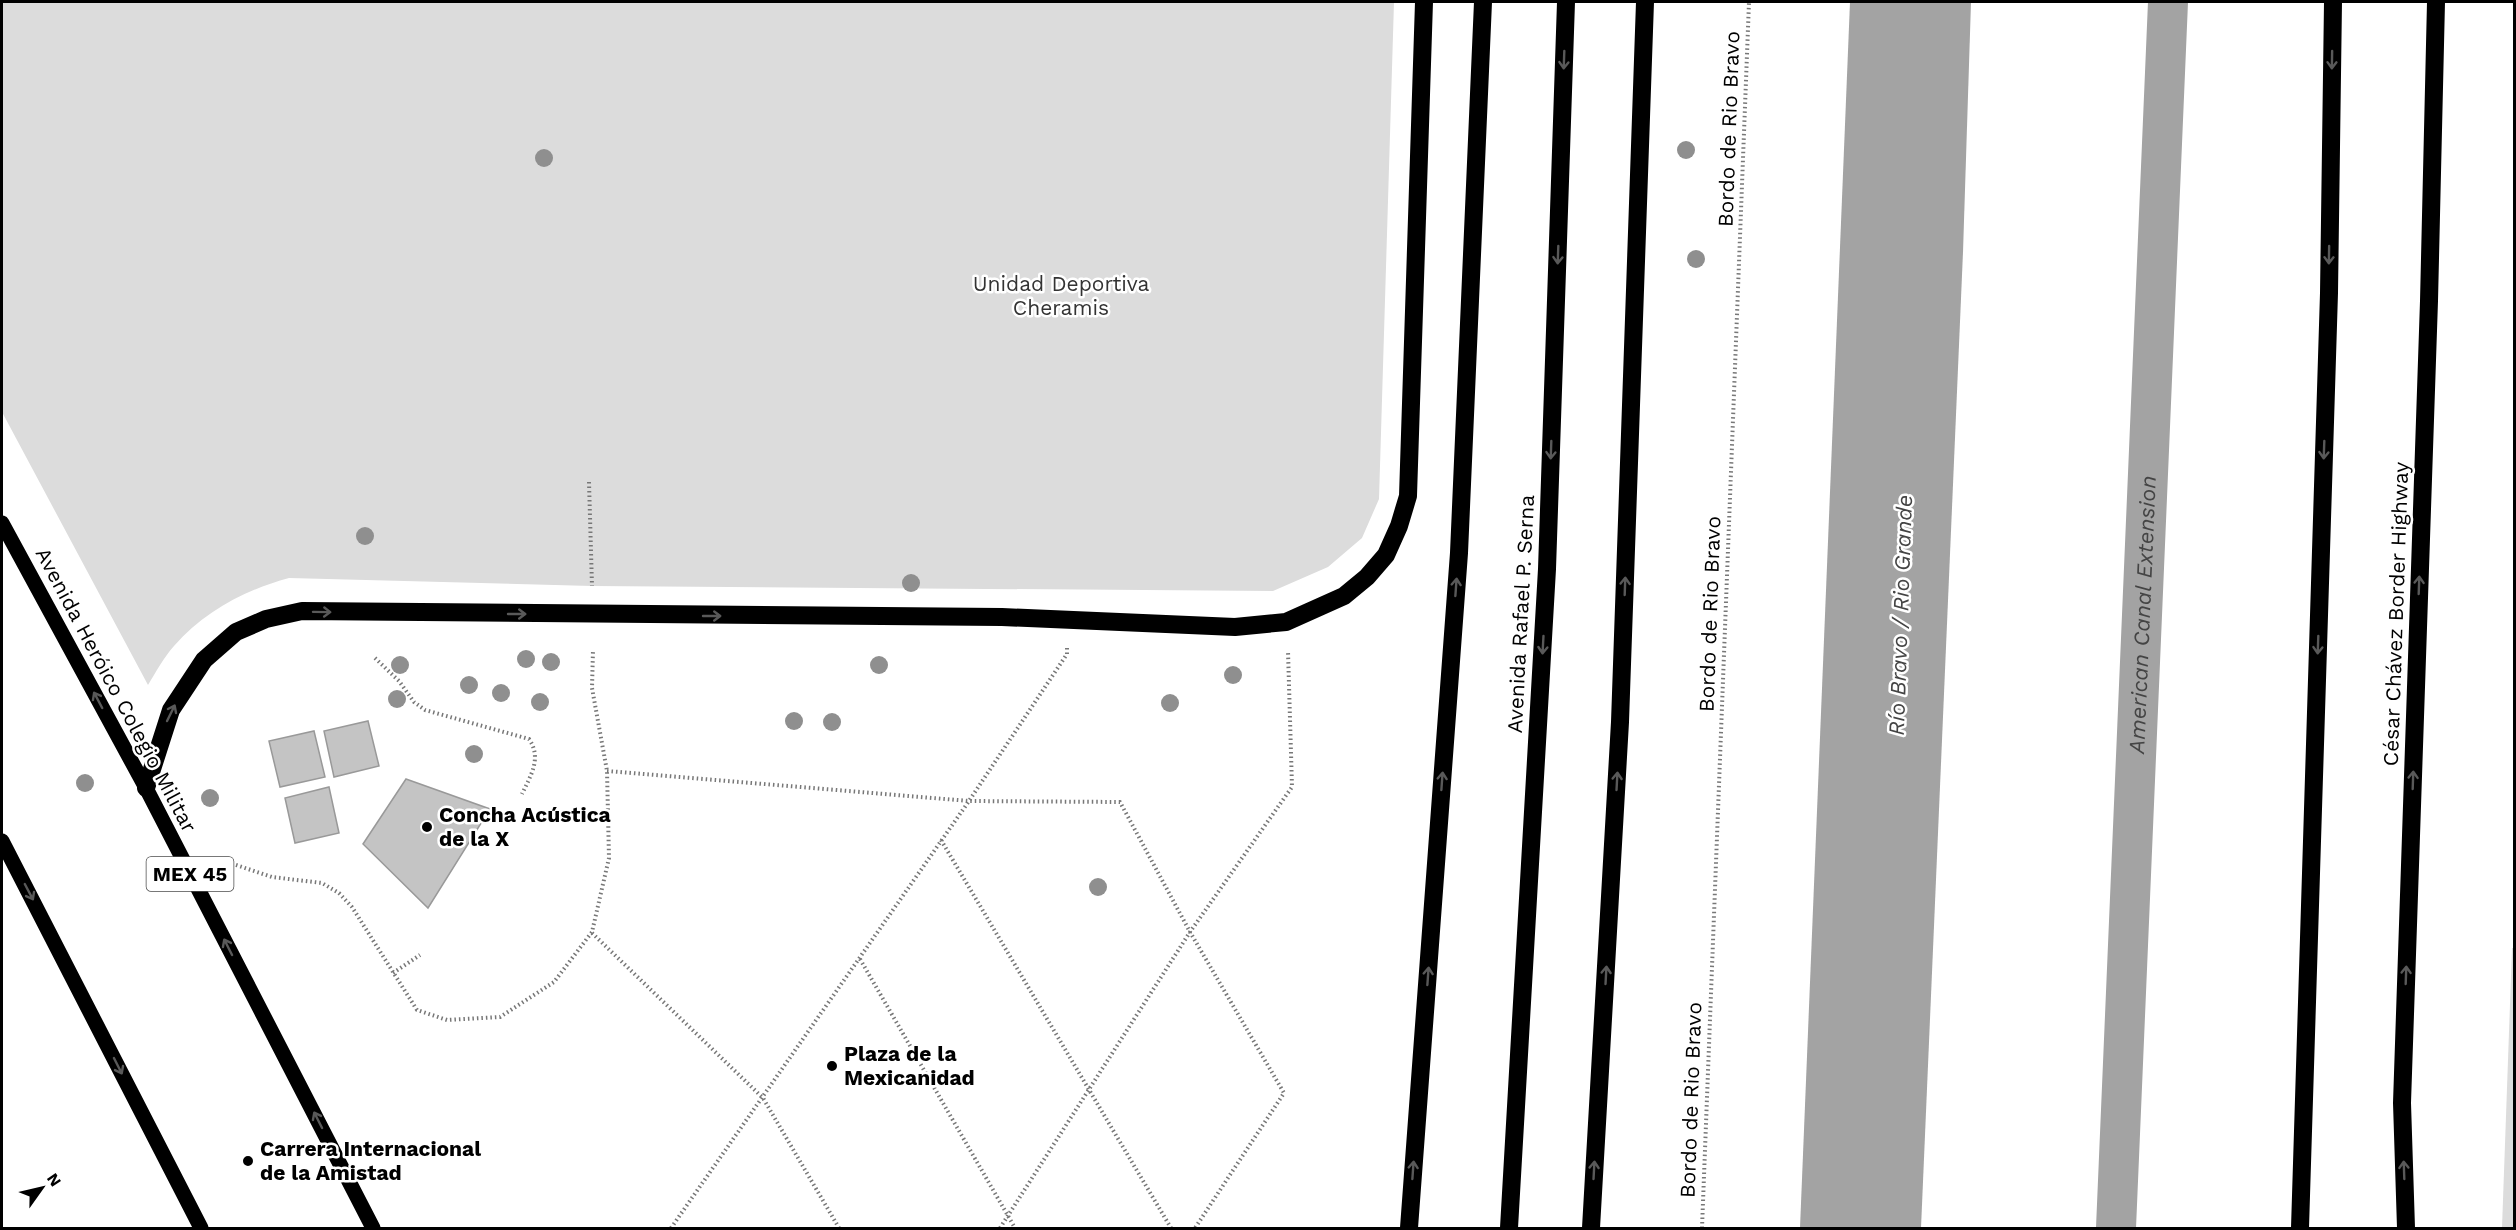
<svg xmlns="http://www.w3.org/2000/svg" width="2516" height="1230" viewBox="0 0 2516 1230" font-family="'Work Sans',sans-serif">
	<rect width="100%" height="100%" fill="#fff"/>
	<g fill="#dcdcdc">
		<path d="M2 2H1394L1379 499 1362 538 1328 567 1273 591 592 586 289 578C245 590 205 611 174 646 164 657 156 672 148 685L2 412Z"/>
		<path d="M2512 948H2514V1228H2502Z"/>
	</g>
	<path fill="#a3a3a3" d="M1850 2H1971L1963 252 1921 1228H1800Z"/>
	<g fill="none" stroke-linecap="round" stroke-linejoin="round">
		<path stroke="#a3a3a3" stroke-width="40" id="s1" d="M2116 1228 2168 2"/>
	</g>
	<g fill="#c4c4c4" stroke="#999" stroke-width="1.5">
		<path d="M368 721 379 766 334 777 324 731Z"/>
		<path d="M314 731 325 777 280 787 269 741Z"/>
		<path d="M406 779 490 809 428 908 363 844Z"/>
		<path d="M329 787 339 833 295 843 285 798Z"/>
	</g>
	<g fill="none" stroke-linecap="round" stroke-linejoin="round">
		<g stroke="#777" stroke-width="4" stroke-dasharray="1.5 3" stroke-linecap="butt">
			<path d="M589 482 592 586"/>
			<path d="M375 658 399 681 414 702 425 710 529 739C542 758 531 775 522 794"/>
			<path d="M607 771 969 801 1120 802 1190 932 1284 1093 1195 1228"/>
			<path d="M941 840 1171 1228"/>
			<path d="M236 865 272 877 322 883 339 893 352 907 417 1010 447 1020 500 1017 554 982 592 932 609 858 607 771 592 688 593 650"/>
			<path d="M592 933 763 1098 839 1228"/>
			<path d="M860 959 1015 1228"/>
			<path d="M393 973 420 955"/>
			<path d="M671 1228 969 801 1067 654V647"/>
			<path d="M1000 1228 1190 932 1292 787 1288 651"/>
			<path d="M1702 1228 1749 2"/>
		</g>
		<g stroke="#000" stroke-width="15">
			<path d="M2 523 146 788 373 1228"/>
			<path d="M2 841 201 1228"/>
		</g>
		<g stroke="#000" stroke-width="18">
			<path d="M146 788 171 710 204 660 236 632 266 619 302 611 1002 617 1235 627 1286 622 1344 596 1367 577 1386 555 1399 526 1408 496 1424 2"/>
			<path d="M1409 1228 1459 553 1483 2"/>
			<path d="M1509 1228 1547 569 1566 2"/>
			<path d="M1591 1228 1620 722 1645 2"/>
			<path d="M2300 1228 2329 293 2333 2"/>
			<path d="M2406 1228 2402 1103 2429 301 2436 2"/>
		</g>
	</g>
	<g fill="#8f8f8f">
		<circle cx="1686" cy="150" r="9"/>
		<circle cx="544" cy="158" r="9"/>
		<circle cx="1696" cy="259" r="9"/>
		<circle cx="365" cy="536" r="9"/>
		<circle cx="911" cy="583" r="9"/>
		<circle cx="526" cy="659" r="9"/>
		<circle cx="551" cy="662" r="9"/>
		<circle cx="400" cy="665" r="9"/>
		<circle cx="879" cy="665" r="9"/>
		<circle cx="1233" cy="675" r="9"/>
		<circle cx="469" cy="685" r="9"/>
		<circle cx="501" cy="693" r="9"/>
		<circle cx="397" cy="699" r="9"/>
		<circle cx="540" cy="702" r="9"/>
		<circle cx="1170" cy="703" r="9"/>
		<circle cx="794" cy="721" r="9"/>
		<circle cx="832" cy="722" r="9"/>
		<circle cx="474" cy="754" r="9"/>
		<circle cx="85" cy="783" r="9"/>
		<circle cx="210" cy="798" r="9"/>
		<circle cx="1098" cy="887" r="9"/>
	</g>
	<defs><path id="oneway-shaft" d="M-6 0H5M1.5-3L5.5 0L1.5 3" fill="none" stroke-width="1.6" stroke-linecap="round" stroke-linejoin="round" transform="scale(1.5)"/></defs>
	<g stroke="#595959">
		<use href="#oneway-shaft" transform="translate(1564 60) rotate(92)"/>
		<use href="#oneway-shaft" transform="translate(2332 60) rotate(91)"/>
		<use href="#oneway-shaft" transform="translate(1558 255) rotate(92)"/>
		<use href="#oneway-shaft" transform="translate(2329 255) rotate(91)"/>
		<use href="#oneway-shaft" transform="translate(1551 450) rotate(92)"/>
		<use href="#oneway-shaft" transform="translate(2324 450) rotate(92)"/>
		<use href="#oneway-shaft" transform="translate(2419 585) rotate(-88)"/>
		<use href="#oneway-shaft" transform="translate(1625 586) rotate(-88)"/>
		<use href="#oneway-shaft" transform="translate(1456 587) rotate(-86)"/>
		<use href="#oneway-shaft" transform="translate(322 612) rotate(1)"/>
		<use href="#oneway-shaft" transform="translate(517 614)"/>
		<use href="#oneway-shaft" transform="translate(712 616)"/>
		<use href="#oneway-shaft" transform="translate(1543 645) rotate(93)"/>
		<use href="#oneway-shaft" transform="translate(2318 645) rotate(92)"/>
		<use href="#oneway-shaft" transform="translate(98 700) rotate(-118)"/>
		<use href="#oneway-shaft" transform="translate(171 713) rotate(-64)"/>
		<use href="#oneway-shaft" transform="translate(2413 780) rotate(-88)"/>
		<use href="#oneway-shaft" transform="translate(1442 781) rotate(-86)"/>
		<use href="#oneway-shaft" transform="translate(1617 781) rotate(-87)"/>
		<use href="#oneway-shaft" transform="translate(29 892) rotate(62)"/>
		<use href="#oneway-shaft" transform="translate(228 947) rotate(-117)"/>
		<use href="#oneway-shaft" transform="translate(1606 975) rotate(-87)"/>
		<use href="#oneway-shaft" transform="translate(2406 975) rotate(-88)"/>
		<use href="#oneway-shaft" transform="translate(1428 976) rotate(-86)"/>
		<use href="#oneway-shaft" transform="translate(118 1066) rotate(63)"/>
		<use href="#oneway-shaft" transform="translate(318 1120) rotate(-117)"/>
		<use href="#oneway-shaft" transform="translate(1413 1170) rotate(-86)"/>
		<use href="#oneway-shaft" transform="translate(1594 1170) rotate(-87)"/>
		<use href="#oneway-shaft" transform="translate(2404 1170) rotate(-92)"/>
	</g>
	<g fill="#000" stroke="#fff" stroke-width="2">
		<circle cx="427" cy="827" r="6"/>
		<circle cx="832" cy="1066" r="6"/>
		<circle cx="248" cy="1161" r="6"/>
	</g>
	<g text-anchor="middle" stroke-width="5" stroke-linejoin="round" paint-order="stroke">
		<rect fill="#fff" stroke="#4c4c4c" stroke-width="1.5" x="146.5" y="857" width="87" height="34" rx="4.5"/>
		<g font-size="20" font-weight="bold" fill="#000">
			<text x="190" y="881">MEX 45</text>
		</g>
		<g font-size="21" fill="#000" stroke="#fff">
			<text transform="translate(1729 129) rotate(-88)" y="7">Bordo de Rio Bravo</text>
			<text transform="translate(1521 614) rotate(-87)" y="7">Avenida Rafael P. Serna</text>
			<text transform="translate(1710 614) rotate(-88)" y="7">Bordo de Rio Bravo</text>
			<text transform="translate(2396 614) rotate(-88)" y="7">César Chávez Border Highway</text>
			<text transform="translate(116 690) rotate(62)" y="7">Avenida Heróico Colegio Militar</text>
			<text transform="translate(1691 1100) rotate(-88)" y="7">Bordo de Rio Bravo</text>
		</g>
		<g font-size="21" fill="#333" stroke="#fff">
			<text x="1061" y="291">Unidad Deportiva<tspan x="1061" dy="24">Cheramis</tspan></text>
		</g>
		<g font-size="21" font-weight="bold" fill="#000" stroke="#fff" text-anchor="start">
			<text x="439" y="822">Concha Acústica<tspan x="439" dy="24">de la X</tspan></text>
			<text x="844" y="1061">Plaza de la<tspan x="844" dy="24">Mexicanidad</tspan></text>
			<text x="260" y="1156">Carrera Internacional<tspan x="260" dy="24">de la Amistad</tspan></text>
		</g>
		<g font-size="22" font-style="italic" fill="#444" stroke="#fff">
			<text transform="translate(1900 615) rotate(-88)" y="8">Río Bravo / Rio Grande</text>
			<text dy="8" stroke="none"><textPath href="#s1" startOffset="614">American Canal Extension</textPath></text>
		</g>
	</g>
	<rect width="2516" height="1230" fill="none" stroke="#000000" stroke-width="6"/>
	<g transform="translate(42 1188) rotate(56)" stroke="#ffffff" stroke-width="4.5" paint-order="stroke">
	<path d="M0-4.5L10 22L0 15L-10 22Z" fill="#000000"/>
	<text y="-9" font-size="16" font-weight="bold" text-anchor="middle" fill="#000000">N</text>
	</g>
</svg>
